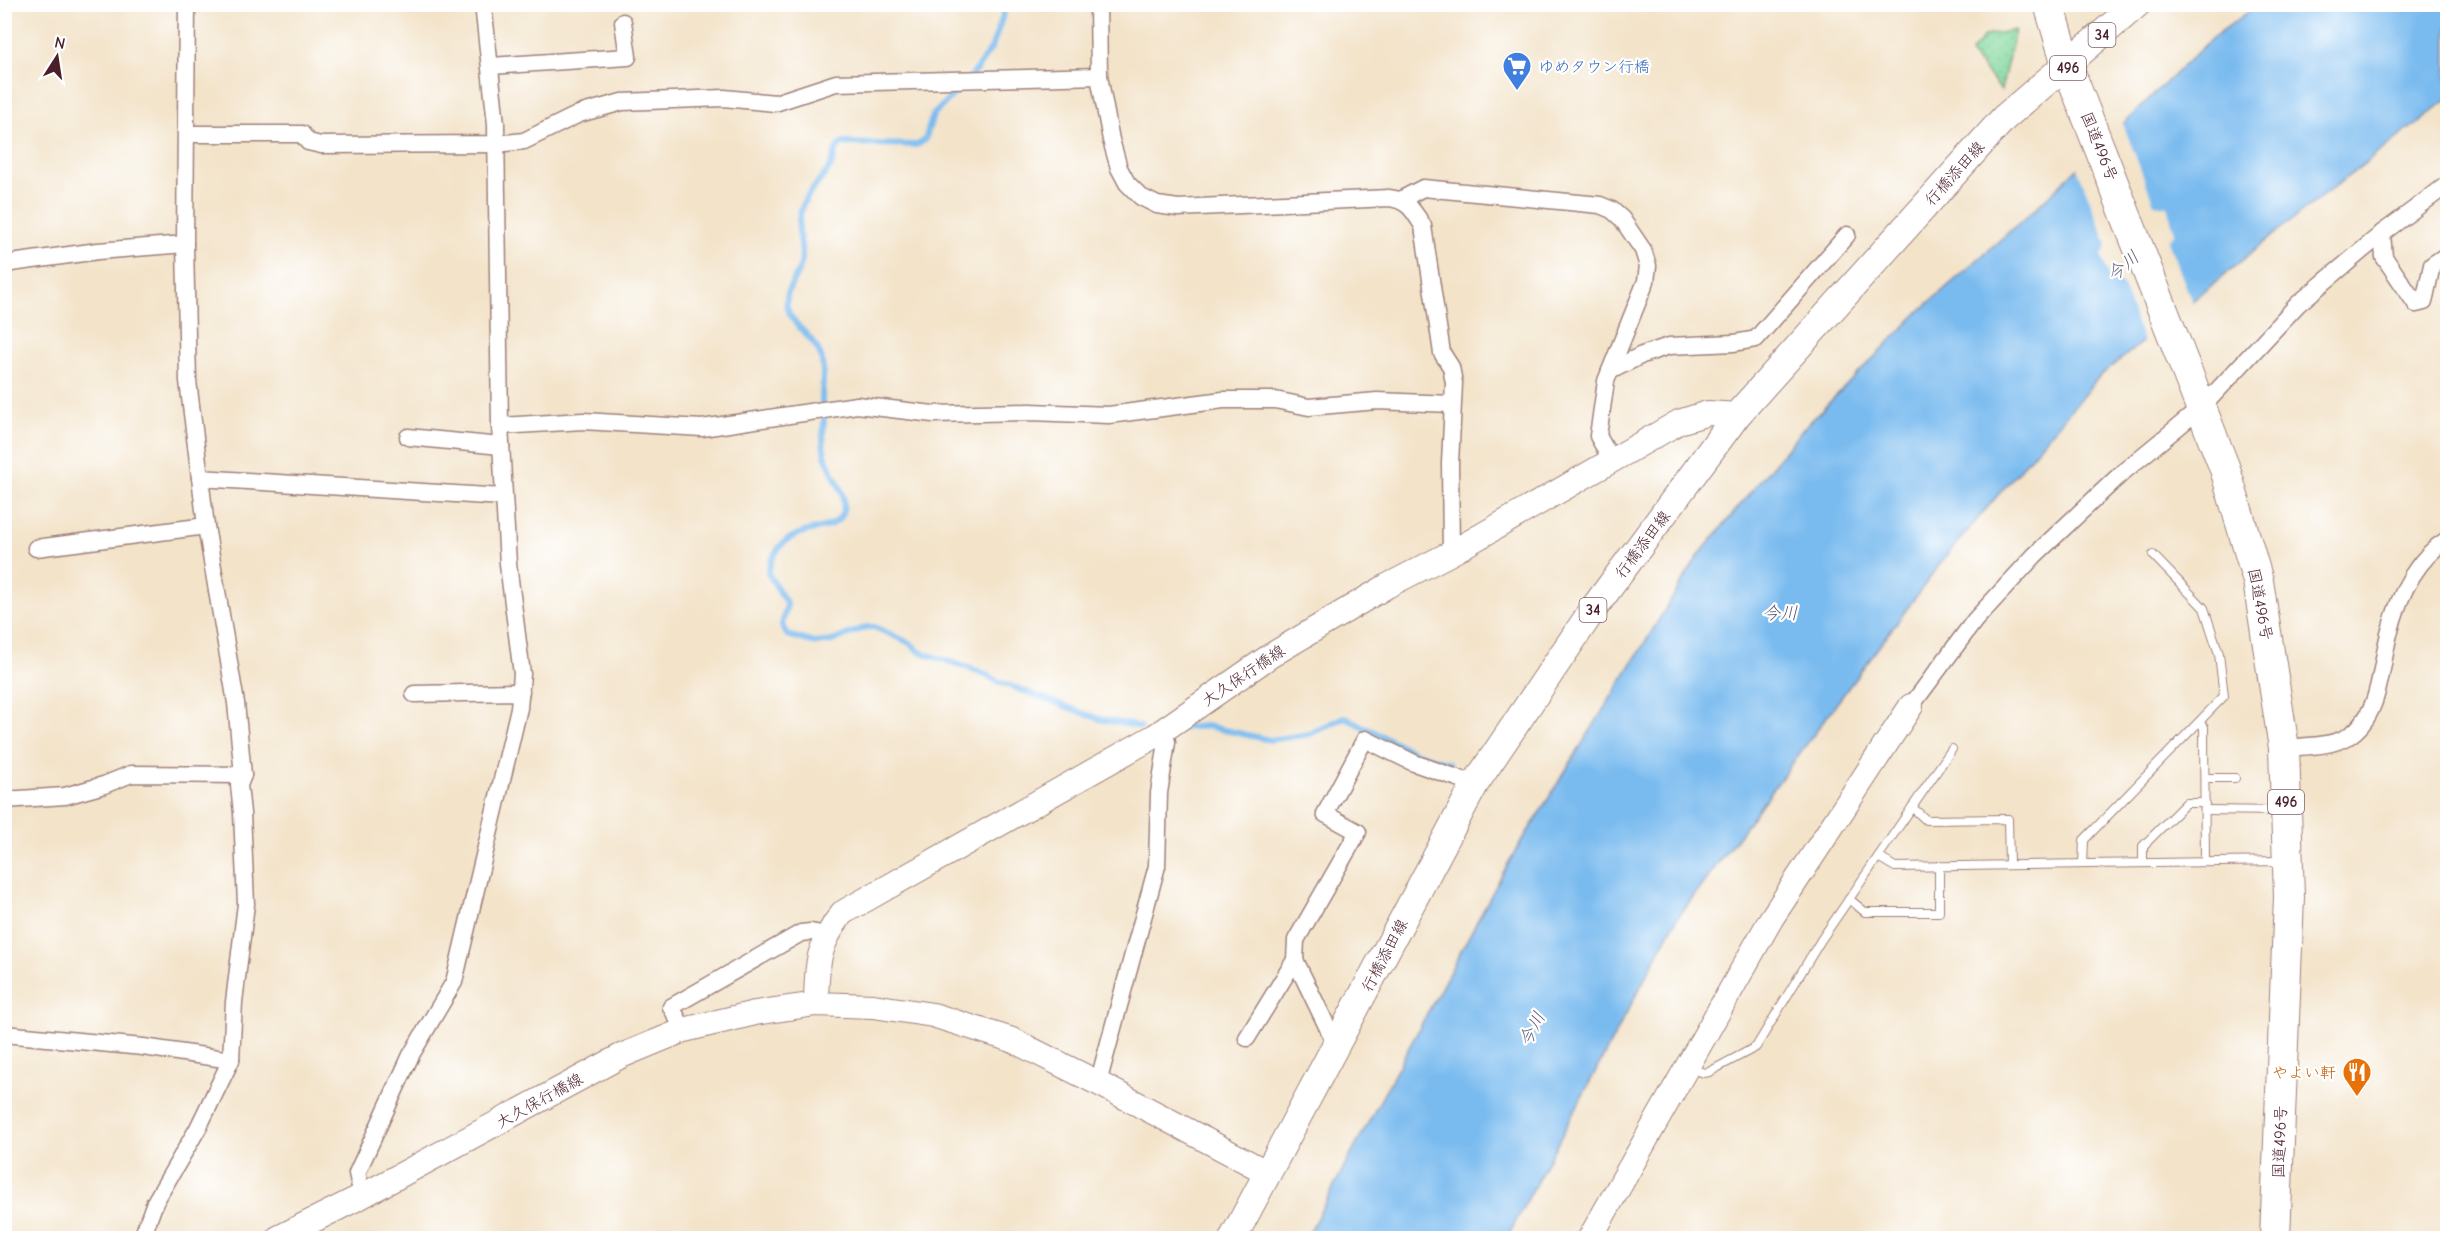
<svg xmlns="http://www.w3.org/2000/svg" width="2452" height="1243" viewBox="0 0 2452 1243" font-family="'Comic Neue','Klee One',sans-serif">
	<defs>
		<pattern id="park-dots" width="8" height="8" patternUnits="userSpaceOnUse" patternTransform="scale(1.5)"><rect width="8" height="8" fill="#81d89d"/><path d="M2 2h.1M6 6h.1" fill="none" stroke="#71b987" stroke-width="1.8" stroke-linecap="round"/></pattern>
	</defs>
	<rect width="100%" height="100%" fill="#fff"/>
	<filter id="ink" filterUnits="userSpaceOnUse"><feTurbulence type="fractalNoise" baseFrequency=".0167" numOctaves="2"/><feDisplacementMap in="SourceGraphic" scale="12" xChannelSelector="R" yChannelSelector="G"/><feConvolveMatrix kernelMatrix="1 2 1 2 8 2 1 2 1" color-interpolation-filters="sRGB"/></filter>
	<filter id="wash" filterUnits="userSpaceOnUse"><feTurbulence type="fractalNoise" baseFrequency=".008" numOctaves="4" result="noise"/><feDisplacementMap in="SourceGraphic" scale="24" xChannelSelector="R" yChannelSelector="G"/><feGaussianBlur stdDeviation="1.35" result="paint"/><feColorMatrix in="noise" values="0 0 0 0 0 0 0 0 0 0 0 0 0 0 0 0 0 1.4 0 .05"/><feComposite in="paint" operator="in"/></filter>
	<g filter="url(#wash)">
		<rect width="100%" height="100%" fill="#f3e3c9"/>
		<path fill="url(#park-dots)" stroke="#667c64" stroke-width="1.5" d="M2015 30 2001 90 1970 53 1985 36Z"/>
		<path fill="#7abbef" stroke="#626d8d" stroke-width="1.5" d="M2258 5H2447V100L2289 222 2098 378 1946 556 1676 920 1507 1238H1306L1509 862 1699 555 1803 429 1922 309 2036 208 2212 38Z"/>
		<path fill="#f3e3c9" d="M2122 121 2154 204 2167 206 2175 233 2168 242 2193 304 2144 344 2122 284 2109 279 2102 256 2107 244 2076 165Z"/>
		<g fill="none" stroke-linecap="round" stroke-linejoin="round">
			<g stroke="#7abbef" stroke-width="6">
				<path d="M971 77 992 47 1007 4"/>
				<path d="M822 402C822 388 825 369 821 356 814 336 790 324 787 307 784 289 797 279 801 264 804 252 800 243 799 232 797 199 814 191 830 167 835 159 833 150 841 143L917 145 925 140 933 115 964 84"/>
				<path d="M824 417C824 427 822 439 824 449 826 470 848 488 843 510 836 542 781 513 768 573L787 604 782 625 787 635 816 643 832 641 866 627H874L910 643 920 652 978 671 997 681 1099 719 1141 727"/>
				<path d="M1181 728 1206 726 1270 740 1310 734 1344 717 1416 753 1449 763"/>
			</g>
		</g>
	</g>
	<g filter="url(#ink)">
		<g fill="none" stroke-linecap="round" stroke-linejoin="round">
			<g stroke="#9e817a" stroke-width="10">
				<g id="lane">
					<path d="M2199 722 2204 727 2205 862"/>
					<path d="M2205 778H2235"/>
					<path d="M1912 807 1926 820 2008 819 2009 865"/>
					<path d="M2205 810 2282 811"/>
					<path d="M1878 857 1895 867 2282 861"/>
					<path d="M2143 863V846L2186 803H2205"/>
					<path d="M2083 864 2084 840 2224 696 2219 654 2204 608 2153 555"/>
					<path d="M1849 899 1865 912H1939V866"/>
					<path d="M1688 1067 1704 1073 1709 1072 1756 1047 1821 940 1952 749"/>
				</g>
			</g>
			<g stroke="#9e817a" stroke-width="19">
				<g id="street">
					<path d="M1098 4 1099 76 1111 140 1119 168 1127 183 1141 197 1157 205 1178 208 1389 198C1408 200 1413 210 1423 226L1442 353 1451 367 1454 383 1450 463 1451 553"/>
					<path d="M490 66 628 57 623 22"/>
					<path d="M187 134H302L308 142 321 145 496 144 524 141 579 114 622 102 724 98 775 103 836 83 1099 76"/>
					<path d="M1402 199 1423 188 1600 205 1612 210 1622 219 1643 250 1648 266 1646 281 1606 381 1598 436 1612 461"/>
					<path d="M2382 233 2384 257 2416 304 2424 302 2432 265 2448 254"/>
					<path d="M4 264 98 251 185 244"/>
					<path d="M1610 371 1642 355 1669 346 1734 343 1756 339 1847 235"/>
					<path d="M500 426 583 421 702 428 857 405 933 414 1030 412 1109 415 1223 400H1275L1309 407 1377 401 1452 404"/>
					<path d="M408 437 501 446"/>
					<path d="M200 478 503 497"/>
					<path d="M36 548 206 526"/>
					<path d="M414 694 521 692"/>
					<path d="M1911 706 1975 620 2035 555 2123 472 2201 408 2298 304 2385 231 2448 184"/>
					<path d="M2284 748C2304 746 2329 747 2347 737 2381 717 2380 668 2389 634 2398 598 2415 559 2448 539"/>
					<path d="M4 800 65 796 104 785 131 774 243 775"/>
					<path d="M684 1030 671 1007 801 933 811 932 826 935"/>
					<path d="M4 1034 143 1047 231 1060"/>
					<path d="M1247 1038 1295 960"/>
					<path d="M1336 1045 1295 960 1296 940 1358 832 1325 814 1365 739 1414 763 1475 784"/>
					<path d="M1098 1083 1157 866 1159 793 1167 742 1155 736"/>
					<path d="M362 1196 357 1173 411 1055 454 982 519 708 522 674 508 564 500 426 496 124 483 4"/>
					<path d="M142 1238 155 1202 198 1128 231 1060 234 1002 246 904 242 813 239 785 243 775 236 703 206 526 188 381 185 244 187 4"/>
				</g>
			</g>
			<g stroke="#9e817a" stroke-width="26">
				<g id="secondary">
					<path d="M816 1004C817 963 817 947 842 913L1155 736 1270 656 1387 586 1451 553 1679 422 1708 413 1737 415"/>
					<path d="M278 1238 362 1196 621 1056 684 1030 755 1013 816 1004 873 1006 933 1015 1012 1040 1098 1083 1268 1173"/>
					<path d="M1590 1238 1771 919 1911 706"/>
				</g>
			</g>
			<g stroke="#9e817a" stroke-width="29">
				<path id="primary" d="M1233 1238 1475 784 1594 608 1737 415 2004 118 2137 4"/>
			</g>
			<g stroke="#9e817a" stroke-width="32">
				<path id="highway" d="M2049 4 2067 65 2225 469 2258 581 2284 748 2289 897 2275 1238"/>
			</g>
			<use href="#lane" stroke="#fff" stroke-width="8"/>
			<use href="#street" stroke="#fff" stroke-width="16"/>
			<use href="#secondary" stroke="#fff" stroke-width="24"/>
			<use href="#primary" stroke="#fff" stroke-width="27"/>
			<use href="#highway" stroke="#fff" stroke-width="30"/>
		</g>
	</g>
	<defs>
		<g id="supermarket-pin" transform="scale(1.5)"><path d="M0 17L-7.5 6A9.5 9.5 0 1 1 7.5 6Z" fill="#3f7fe0" stroke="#fff"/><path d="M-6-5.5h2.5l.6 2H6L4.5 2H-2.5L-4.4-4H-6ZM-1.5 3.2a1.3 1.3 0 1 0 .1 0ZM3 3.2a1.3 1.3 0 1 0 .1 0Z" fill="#fff"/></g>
		<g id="restaurant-pin" transform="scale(1.5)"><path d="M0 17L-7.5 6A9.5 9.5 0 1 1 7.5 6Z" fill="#e8710a" stroke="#fff"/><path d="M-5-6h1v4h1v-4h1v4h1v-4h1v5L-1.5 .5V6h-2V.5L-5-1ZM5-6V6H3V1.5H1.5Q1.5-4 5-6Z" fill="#fff"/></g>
	</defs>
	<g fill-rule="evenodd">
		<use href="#supermarket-pin" x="1517" y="66"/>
		<use href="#restaurant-pin" x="2357" y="1072"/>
	</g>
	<g text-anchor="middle" stroke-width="4.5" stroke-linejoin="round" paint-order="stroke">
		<g fill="#fff" stroke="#80626b" stroke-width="1.5">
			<rect x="2088.5" y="23" width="27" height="24" rx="4.5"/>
			<rect x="2050" y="56" width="36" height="24" rx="4.5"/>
			<rect x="1579.5" y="598" width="27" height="24" rx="4.5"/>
			<rect x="2268" y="790" width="36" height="24" rx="4.5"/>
		</g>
		<g font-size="15" font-weight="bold" fill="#4a1f2b">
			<text x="2102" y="40">34</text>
			<text x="2068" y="73">496</text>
			<text x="1593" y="615">34</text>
			<text x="2286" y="807">496</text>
		</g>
		<g font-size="16" fill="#366cbe" stroke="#fff" text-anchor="start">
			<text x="1538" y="72">ゆめタウン行橋</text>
		</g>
		<g font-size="16" fill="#4a1f2b" stroke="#fff">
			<text transform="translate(2100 146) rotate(68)" y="6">国道496号</text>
			<text transform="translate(1954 173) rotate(-48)" y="6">行橋添田線</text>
			<text transform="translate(1642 544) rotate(-53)" y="6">行橋添田線</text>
			<text transform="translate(2261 604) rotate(79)" y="6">国道496号</text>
			<text transform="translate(1243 675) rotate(-34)" y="6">大久保行橋線</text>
			<text transform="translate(1384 955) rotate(-62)" y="6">行橋添田線</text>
			<text transform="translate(539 1100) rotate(-29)" y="6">大久保行橋線</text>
			<text transform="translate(2279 1142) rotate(-88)" y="6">国道496号</text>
		</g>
		<g font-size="16" fill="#c56008" stroke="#fff" text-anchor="end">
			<text x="2336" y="1078">やよい軒</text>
		</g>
		<g font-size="18" font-style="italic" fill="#5b5670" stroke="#fff">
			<text transform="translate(2123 266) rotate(-41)" y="6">今川</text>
			<text x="1780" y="619">今川</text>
			<text transform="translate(1532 1029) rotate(-62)" y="6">今川</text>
		</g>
	</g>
	<rect width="2452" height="1243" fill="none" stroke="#fff" stroke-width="24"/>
	<g transform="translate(57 57) rotate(12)" stroke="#ffffff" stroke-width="4.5" paint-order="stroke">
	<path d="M0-4.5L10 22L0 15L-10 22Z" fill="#4a1f2b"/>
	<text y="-9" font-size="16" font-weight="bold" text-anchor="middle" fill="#4a1f2b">N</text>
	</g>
</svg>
